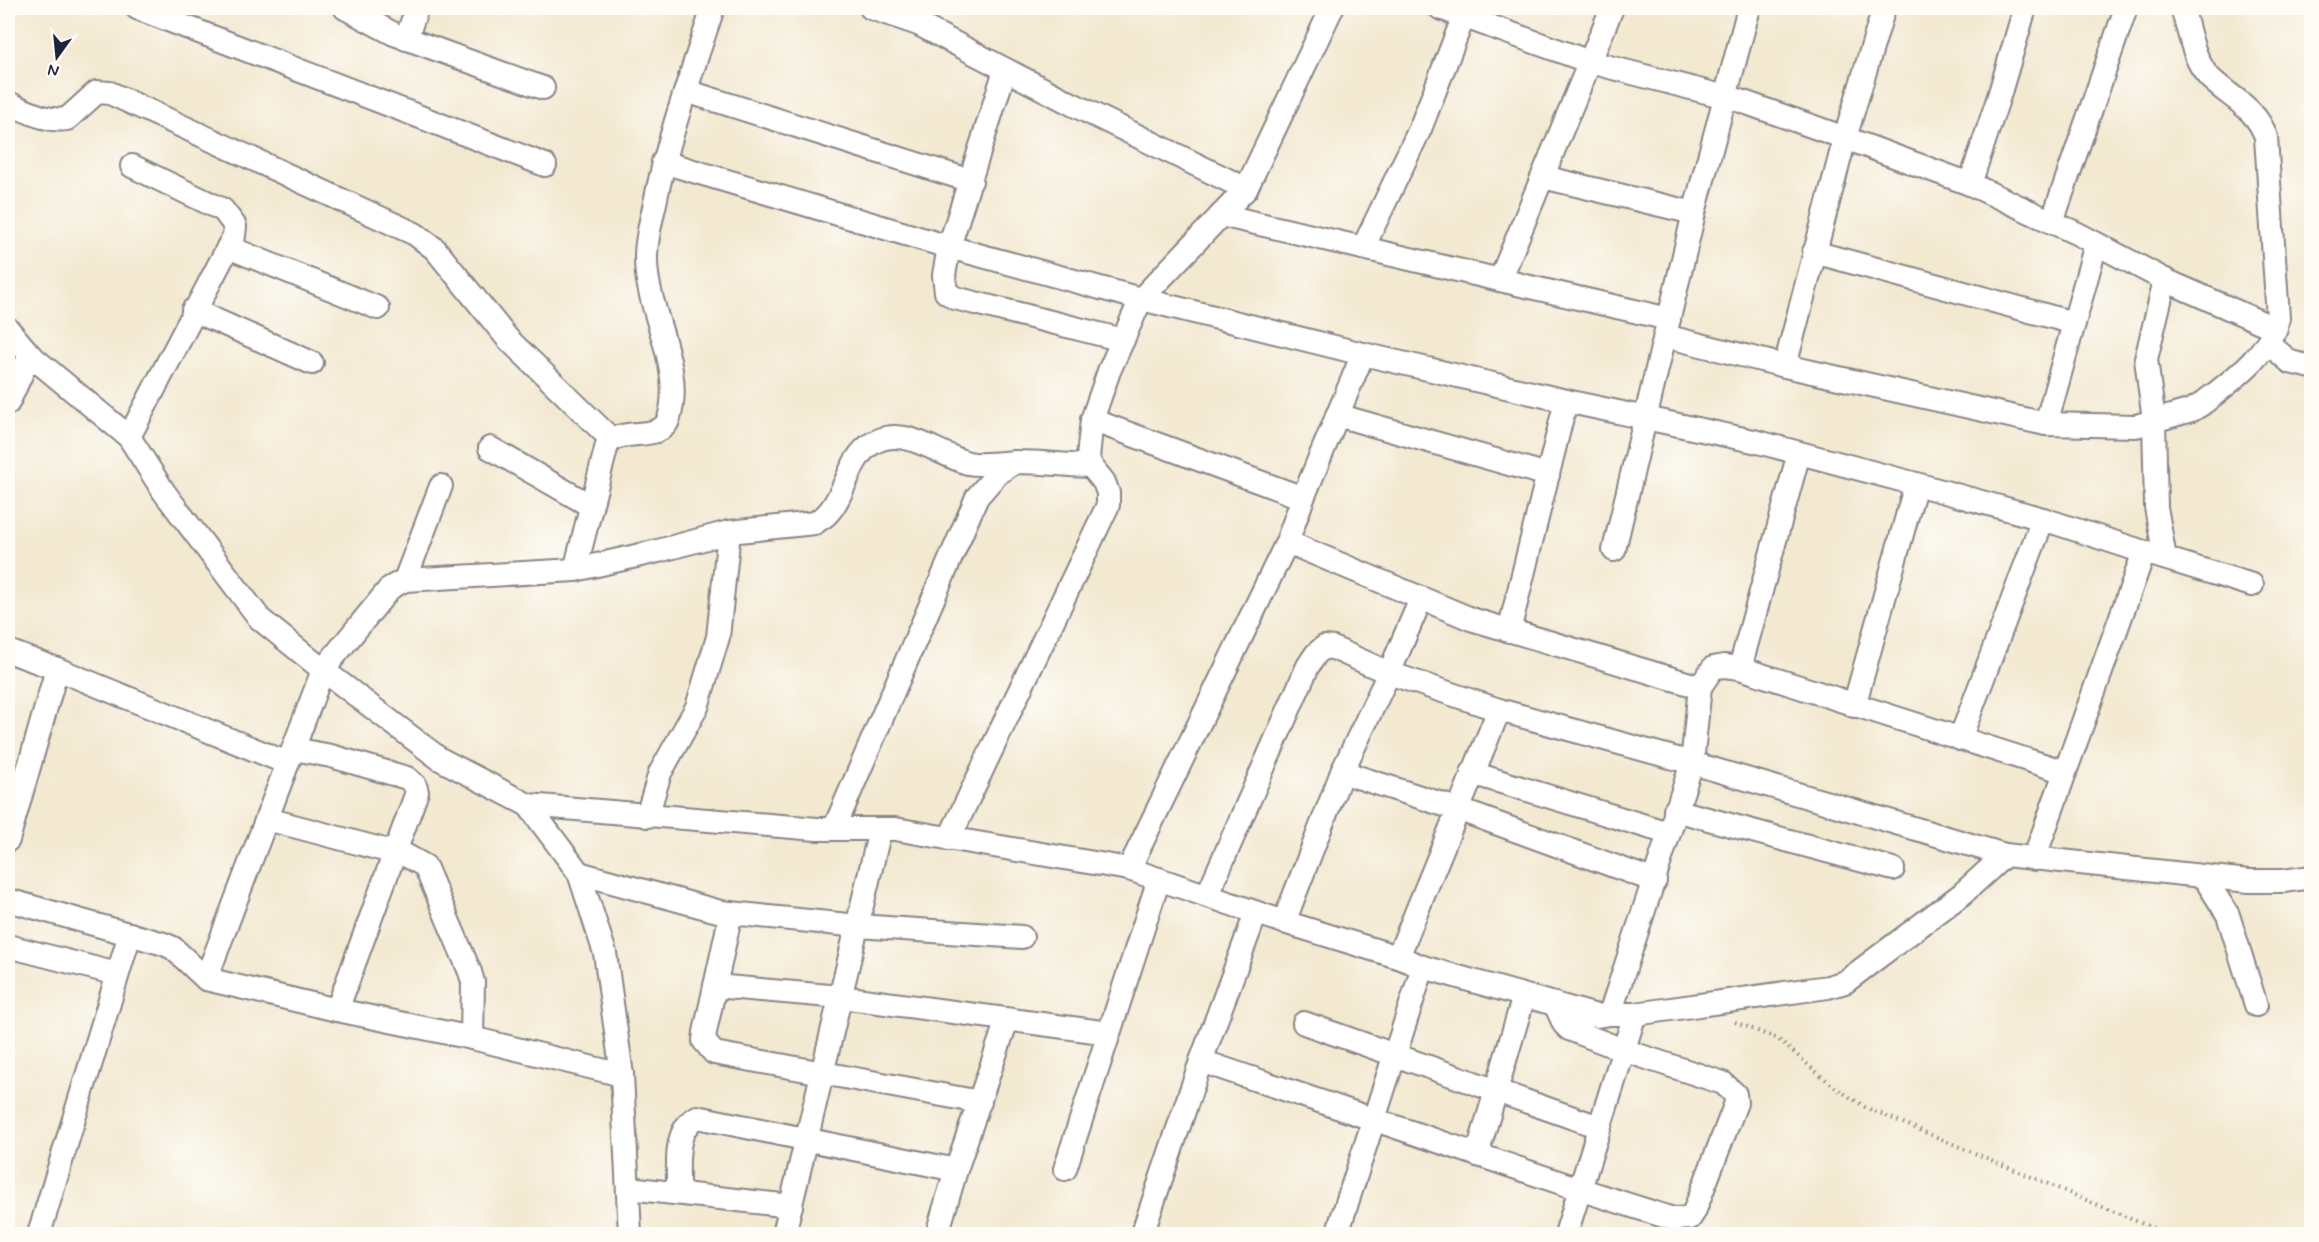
<svg xmlns="http://www.w3.org/2000/svg" width="2319" height="1242" viewBox="0 0 2319 1242" font-family="Mynerve,sans-serif">
	<rect width="100%" height="100%" fill="#fdfcf7"/>
	<filter id="ink" filterUnits="userSpaceOnUse"><feTurbulence type="fractalNoise" baseFrequency=".0167" numOctaves="2"/><feDisplacementMap in="SourceGraphic" scale="12" xChannelSelector="R" yChannelSelector="G"/><feConvolveMatrix kernelMatrix="1 2 1 2 8 2 1 2 1" color-interpolation-filters="sRGB"/></filter>
	<filter id="wash" filterUnits="userSpaceOnUse"><feTurbulence type="fractalNoise" baseFrequency=".008" numOctaves="4" result="noise"/><feDisplacementMap in="SourceGraphic" scale="24" xChannelSelector="R" yChannelSelector="G"/><feGaussianBlur stdDeviation="1.35" result="paint"/><feColorMatrix in="noise" values="0 0 0 0 0 0 0 0 0 0 0 0 0 0 0 0 0 1.4 0 .05"/><feComposite in="paint" operator="in"/></filter>
	<g filter="url(#wash)">
		<rect width="100%" height="100%" fill="#f3e8d0"/>
	</g>
	<g filter="url(#ink)">
		<g fill="none" stroke-linecap="round" stroke-linejoin="round">
			<g stroke="#8a8586" stroke-width="26">
				<g id="minor">
					<path d="M137 8 545 165"/>
					<path d="M345 8 394 34 543 88"/>
					<path d="M871 8 918 24 1072 104 1246 189"/>
					<path d="M1440 8 1590 62 1741 101 1845 138 1884 8"/>
					<path d="M1467 8 1420 129 1363 248 1500 280 1612 8"/>
					<path d="M406 39 417 8"/>
					<path d="M1005 70 949 247 944 275 946 292 955 298 1123 340"/>
					<path d="M686 91 971 181"/>
					<path d="M8 103C27 111 46 122 67 119L97 92 110 93 415 234 435 249 508 339 611 439"/>
					<path d="M663 162 949 247 1141 299 1363 354 1566 401 1758 442 1916 484 2043 519 2144 552 2252 585"/>
					<path d="M1543 177 1694 213"/>
					<path d="M1970 184 2078 234 2165 280 2276 329"/>
					<path d="M1221 215 1363 248"/>
					<path d="M2052 222 2126 8"/>
					<path d="M228 247 378 308"/>
					<path d="M1814 252 2074 323"/>
					<path d="M1500 280 1669 319"/>
					<path d="M2165 280 2146 359 2154 421 2156 507 2165 558"/>
					<path d="M193 310 312 363"/>
					<path d="M8 329 30 355 129 437 164 492 260 619 323 670 440 759 528 805 817 829H895L1129 869 1284 922 1398 957 1423 967 1597 1016 1610 1014 1692 763 1700 687 1471 619 1287 542 1303 498 1092 420"/>
					<path d="M1665 336 1785 366 2046 424 2136 426 2192 410 2202 404C2231 381 2270 354 2278 318L2266 137C2256 107 2230 98 2209 77 2193 60 2189 29 2182 8"/>
					<path d="M2268 343 2290 362 2312 367"/>
					<path d="M1785 366 1845 138 1970 184 1999 96 2025 8"/>
					<path d="M8 403 30 355"/>
					<path d="M1337 415 1548 475"/>
					<path d="M2046 424 2096 244"/>
					<path d="M129 437 234 236 235 226 223 210 132 166"/>
					<path d="M490 448 591 506"/>
					<path d="M1303 498 1363 354"/>
					<path d="M1614 550 1694 213 1749 8"/>
					<path d="M575 570 607 445C621 425 661 444 669 418 685 365 645 310 646 257 646 239 651 221 655 203 668 137 692 72 713 8"/>
					<path d="M405 580 441 486"/>
					<path d="M1509 631 1566 401"/>
					<path d="M8 651 57 669 287 763"/>
					<path d="M1740 668 1799 453"/>
					<path d="M1700 687 1713 668 1724 666 1740 668 2065 772"/>
					<path d="M1854 706 1916 484"/>
					<path d="M1960 739 2043 519"/>
					<path d="M294 749 331 756 407 778 415 785 417 792 337 1010"/>
					<path d="M1342 772 1457 809 1655 881"/>
					<path d="M1472 773 1668 833"/>
					<path d="M528 805 579 873 605 953 622 1075 630 1234"/>
					<path d="M1675 810 1893 869"/>
					<path d="M647 816 660 773 697 707 718 637 729 532"/>
					<path d="M267 819 407 856 425 866 470 972 473 982 472 1038"/>
					<path d="M834 829 977 497 997 474 1015 462"/>
					<path d="M949 839 1108 505V493L1104 482 1091 466 1088 457 1092 420 1109 371 1141 299 1246 189 1332 8"/>
					<path d="M8 840 57 669"/>
					<path d="M2034 859 2144 552"/>
					<path d="M1129 869 1287 542"/>
					<path d="M579 873 721 912 858 926 1022 937"/>
					<path d="M2204 877 2228 915 2256 1005"/>
					<path d="M1207 896 1308 666 1316 654 1324 647 1333 648 1389 673 1499 710 1692 763 2005 855 2249 881H2283L2312 877"/>
					<path d="M8 900 164 944 173 948 206 979 337 1010 472 1038 622 1075"/>
					<path d="M731 913 705 1032 704 1041 714 1053 980 1102"/>
					<path d="M1284 922 1342 772 1389 673 1421 599"/>
					<path d="M8 946 117 974"/>
					<path d="M1398 957 1499 710"/>
					<path d="M206 979 323 670 390 588 405 580 575 570 658 551 729 532 815 523C818 520 823 518 826 515 846 496 848 457 873 443 904 424 938 455 968 463 982 466 999 463 1014 462 1039 462 1066 465 1091 466"/>
					<path d="M715 986 841 997 1109 1033"/>
					<path d="M1610 1014H1635L1828 987 1845 982 1962 894 2005 855"/>
					<path d="M1304 1023 1599 1127"/>
					<path d="M1201 1061 1579 1189 1673 1219 1690 1218 1694 1212 1736 1103 1735 1094 1723 1083 1623 1050 1569 1029 1564 1024 1555 1004"/>
					<path d="M1477 1155 1524 996"/>
					<path d="M1065 1169 1159 879"/>
					<path d="M628 1188 791 1206"/>
					<path d="M678 1193C679 1168 672 1131 697 1117L956 1170"/>
					<path d="M1145 1226 1201 1061 1256 913"/>
					<path d="M39 1234 130 934"/>
					<path d="M784 1234 880 830"/>
					<path d="M937 1234 956 1170 1007 1020"/>
					<path d="M1337 1234 1423 967"/>
					<path d="M1566 1234 1635 1014"/>
				</g>
			</g>
			<path stroke="#8a8586" stroke-width="4" stroke-dasharray="1.5 4.5" stroke-linecap="butt" d="M1735 1022 1778 1039 1833 1086 1865 1107 2167 1234"/>
			<use href="#minor" stroke="#fff" stroke-width="22"/>
		</g>
	</g>
	<rect width="2319" height="1242" fill="none" stroke="#fdfcf7" stroke-width="30"/>
	<g transform="translate(57 57) rotate(195)" stroke="#fdfcf7" stroke-width="4.5" paint-order="stroke">
	<path d="M0-4.5L10 22L0 15L-10 22Z" fill="#22223b"/>
	<text y="-9" font-size="16" font-weight="bold" text-anchor="middle" fill="#22223b">N</text>
	</g>
</svg>
